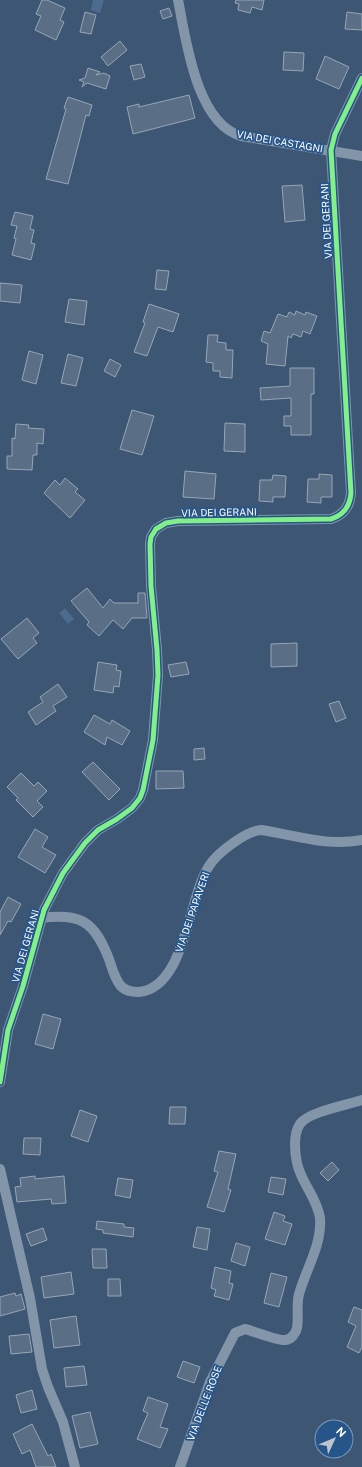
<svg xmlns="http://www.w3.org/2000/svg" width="362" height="1467" viewBox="0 0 362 1467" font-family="'Public Sans',sans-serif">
	<rect width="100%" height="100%" fill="#3c5674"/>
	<g fill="#4b6c8f">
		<path d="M93 0H104L100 13 91 10Z"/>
		<path d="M65 608 74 619 68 624 59 613Z"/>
	</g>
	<g fill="#5a6e85" stroke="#97a6b7">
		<path d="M42 0H47L65 8 60 20 64 22 56 40 35 30 41 16 36 14Z"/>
		<path d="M236 0H264L262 10 252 7 250 13 238 10 239 4 235 3Z"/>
		<path d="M169 8 172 16 163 19 160 11Z"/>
		<path d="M85 12 96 15 91 34 80 32Z"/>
		<path d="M347 12 362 14V30L345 29Z"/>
		<path d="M120 41 127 50 108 66 101 57Z"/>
		<path d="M284 52 304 53 303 71 283 70Z"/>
		<path d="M325 56 349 67 339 89 316 79Z"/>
		<path d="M141 64 145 77 134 80 130 66Z"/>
		<path d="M88 68 100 72 96 75 104 73 110 76 106 89 87 83 82 87 84 82 79 80 85 78Z"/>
		<path d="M189 95 195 118 133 134 127 107 139 104V107Z"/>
		<path d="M68 97 92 105 89 116 86 115 68 184 46 179 66 109 64 108Z"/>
		<path d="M302 185 305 220 285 222 282 186Z"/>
		<path d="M15 212 33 216 30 229 34 230 31 243 35 244 31 260 12 255 16 239 14 238 17 226 11 225Z"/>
		<path d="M157 270 169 271 166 290 155 289Z"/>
		<path d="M0 283 22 285 20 303 0 301Z"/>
		<path d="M69 299 87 301 84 325 65 322Z"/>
		<path d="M149 304 179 314 173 332 158 327 147 356 134 352 145 323 143 322Z"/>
		<path d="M296 311 305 315 306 312 317 316 310 334 303 331 301 337 293 334 291 338 288 336 285 366 266 364 268 344 261 341 264 331 270 333 278 314 287 317 289 312 295 315Z"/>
		<path d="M208 335H218L217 342 226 343V350H233L232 378 220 377V371H213V363L206 362Z"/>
		<path d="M29 351 43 355 36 384 22 380Z"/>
		<path d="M68 354 83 358 76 386 61 383Z"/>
		<path d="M110 359 121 365 115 377 104 371Z"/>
		<path d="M290 368H314V394H311V435H291V426H284V416H291V398L261 400 260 388 290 386Z"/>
		<path d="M132 410 154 416 142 455 120 449Z"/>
		<path d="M225 423 245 424V452L224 451Z"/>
		<path d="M16 424 29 425 28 428 44 429 43 444 37 443V455H33L32 470 7 469V456H12V438L15 439Z"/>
		<path d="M185 471 216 474 214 499 183 497Z"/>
		<path d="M319 474 332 475V497H321V503L307 502 308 479H319Z"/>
		<path d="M273 475 286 476 285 497H273V502L259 501 260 480H272Z"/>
		<path d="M65 478 78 489 75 492 85 500 70 518 44 493 55 480 60 485Z"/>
		<path d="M87 588 103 608 110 599 114 603H138V593H145L147 618H132L123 629 113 620 99 636 87 625 89 622 71 601Z"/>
		<path d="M27 618 39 633 33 638 37 643 18 659 1 639Z"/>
		<path d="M297 643V666L271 667V644Z"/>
		<path d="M98 662 117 665 116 670 121 671 119 687 114 686 113 693 94 690Z"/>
		<path d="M186 662 189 674 171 677 168 665Z"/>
		<path d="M58 684 67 697 53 706 56 711 36 725 28 712 43 702 40 697Z"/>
		<path d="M339 701 346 718 336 722 329 704Z"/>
		<path d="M94 715 110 724 112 720 130 731 122 745 107 737 105 745 84 732Z"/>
		<path d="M204 748 205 759 194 760V749Z"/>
		<path d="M93 762 120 789 109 800 82 772Z"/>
		<path d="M156 771H183L184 788 156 789Z"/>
		<path d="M21 773 34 786 38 782 47 791 37 801 43 807 33 817 16 800 18 798 7 787Z"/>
		<path d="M35 829 48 837 42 847 56 855 45 873 18 857Z"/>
		<path d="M8 897 21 904 11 922 8 921 0 935V912Z"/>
		<path d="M43 1014 61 1019 53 1049 35 1044Z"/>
		<path d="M170 1107H186L185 1124H169Z"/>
		<path d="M80 1110 97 1116 88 1142 71 1136Z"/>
		<path d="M24 1138H41L40 1155 23 1154Z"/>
		<path d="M219 1151 236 1154 228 1189 231 1190 224 1212 207 1207 218 1172 214 1171Z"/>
		<path d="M332 1162 339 1170 328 1181 320 1173Z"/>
		<path d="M35 1176V1179L64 1176 66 1203 52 1204 51 1199 17 1202 15 1187 21 1186 20 1178Z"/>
		<path d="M271 1177 286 1179 283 1195 268 1192Z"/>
		<path d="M118 1178 133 1180 130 1198 115 1195Z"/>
		<path d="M274 1212 285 1216 283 1221 292 1224 285 1245 265 1239Z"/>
		<path d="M97 1221 124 1224V1227L134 1228 133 1237 103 1233V1230L96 1229Z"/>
		<path d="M197 1227 210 1229 207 1250 193 1247Z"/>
		<path d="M43 1228 47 1240 31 1246 26 1234Z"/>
		<path d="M236 1243 250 1247 245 1266 231 1261Z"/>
		<path d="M92 1249H106L107 1268H93Z"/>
		<path d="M215 1267 231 1271 229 1283 233 1284 229 1300 214 1296 216 1290 211 1288Z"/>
		<path d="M71 1272 74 1294 44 1298 41 1277Z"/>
		<path d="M271 1273 287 1277 279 1307 264 1303Z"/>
		<path d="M108 1279H120L121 1296H108Z"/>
		<path d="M15 1293 16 1296 21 1294 25 1309 0 1316V1297Z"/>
		<path d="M354 1307 362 1310V1347L359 1353 347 1347 356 1326 348 1322Z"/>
		<path d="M76 1316 80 1345 54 1348 50 1320Z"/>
		<path d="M29 1334 32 1352 11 1354 9 1336Z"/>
		<path d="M183 1361 200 1367 194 1383 177 1377Z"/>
		<path d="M84 1366 87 1385 66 1387 64 1368Z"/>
		<path d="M32 1390 37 1409 21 1413 16 1395Z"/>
		<path d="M148 1397 168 1404 160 1427 168 1429 160 1448 137 1439 148 1413 143 1411Z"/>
		<path d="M90 1412 98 1444 80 1448 72 1416Z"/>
		<path d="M32 1424 48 1456 51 1454 56 1467H36L30 1450 22 1454 13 1434Z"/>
	</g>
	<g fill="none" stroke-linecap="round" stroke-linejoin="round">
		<g stroke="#8395a8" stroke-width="10">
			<path d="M178 0C186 39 196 123 241 136L362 156"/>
			<path d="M40 918C81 913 94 921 109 959 112 968 114 977 120 985 125 991 131 992 139 992 186 987 188 897 209 866 217 853 246 831 261 830 295 835 328 847 362 840"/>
			<path d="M0 1082 8 1030 23 986 44 910 63 873 85 843 98 830 117 819 132 808 140 798 143 790 153 740 158 675 157 650 151 586 150 544 151 537 156 529 166 523 178 521 331 519C344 515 350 506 351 493L331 150 335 134 362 78"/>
			<path d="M0 1169 30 1298 42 1369 48 1387 63 1422 75 1467"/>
			<path d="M180 1467 210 1382 235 1333 245 1329C254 1331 277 1341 285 1340 291 1340 296 1333 297 1328 299 1317 296 1306 299 1294 306 1269 322 1245 320 1218 318 1203 308 1190 302 1177 297 1167 295 1155 295 1144 295 1137 296 1130 300 1124 308 1112 347 1105 362 1100"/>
		</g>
		<g stroke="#26558a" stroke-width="8">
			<path id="cycleway" d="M0 1082 8 1030 23 986 44 910 63 873 85 843 98 830 117 819 132 808 140 798 143 790 153 740 158 675 157 650 151 586 150 544 151 537 156 529 166 523 178 521 331 519C344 515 350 506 351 493L331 150 335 134 362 78"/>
		</g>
		<use href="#cycleway" stroke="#82f089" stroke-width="5"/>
	</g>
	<g text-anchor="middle" stroke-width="3.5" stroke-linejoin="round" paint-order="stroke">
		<g font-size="10" fill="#fff" stroke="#26558a">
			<text transform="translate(280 141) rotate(10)" y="4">VIA DEI CASTAGNI</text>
			<text transform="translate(326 221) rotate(-93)" y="4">VIA DEI GERANI</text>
			<text transform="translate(219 512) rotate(-1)" y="4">VIA DEI GERANI</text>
			<text transform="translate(192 912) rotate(-71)" y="4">VIA DEI PAPAVERI</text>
			<text transform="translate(25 946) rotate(-74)" y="4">VIA DEI GERANI</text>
			<text transform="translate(204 1403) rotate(-69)" y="4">VIA DELLE ROSE</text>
		</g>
	</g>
	<g transform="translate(334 1439) rotate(46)"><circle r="19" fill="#26558a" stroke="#7d99b9"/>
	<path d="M0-3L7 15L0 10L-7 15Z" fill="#bbc4ce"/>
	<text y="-6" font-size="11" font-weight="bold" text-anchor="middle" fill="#ffffff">N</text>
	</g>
</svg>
